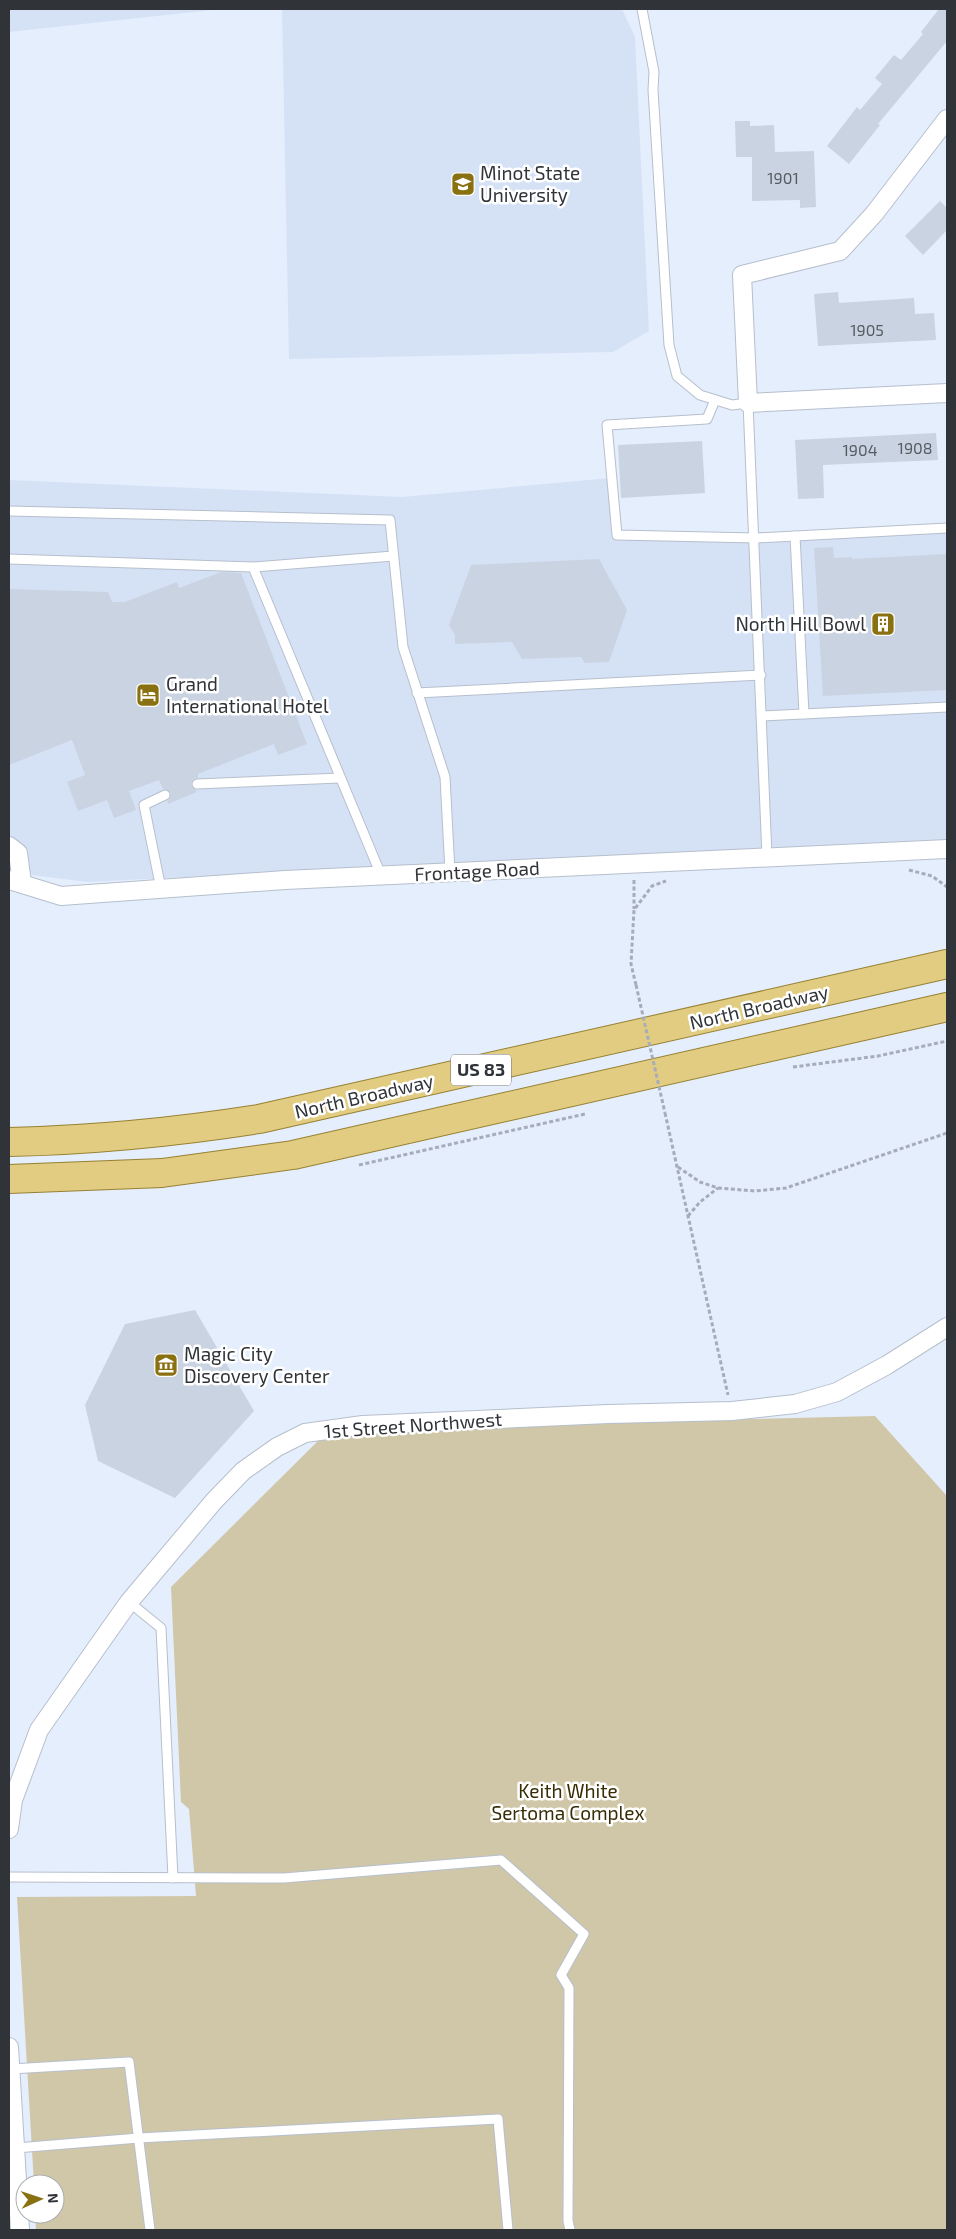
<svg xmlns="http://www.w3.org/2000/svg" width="956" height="2239" viewBox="0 0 956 2239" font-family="'Exo 2',sans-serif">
	<rect width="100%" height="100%" fill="#e5eefd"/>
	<g fill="#d5e2f6">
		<path d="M9 9H222L9 32Z"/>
		<path d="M282 9H622L635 37 649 331 613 352 289 359Z"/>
		<path d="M611 478 617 535 756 538 947 528V839L87 882 32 875 9 859V480L402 497Z"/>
	</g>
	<path fill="#d0c7a9" d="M875 1416 947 1496V2230H36L35 2214H55V2184H34L17 1897 196 1896 189 1809 181 1802 171 1587 330 1429Z"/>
	<g fill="#cad3e1">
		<path d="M939 9H947V41L878 124 880 125 849 164 827 146 857 107 860 110 882 84 875 78 894 55 901 60 923 34 921 32Z"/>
		<path d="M735 121H750V126L774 125 775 152 814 151 816 207 800 208V200L752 201V157H736Z"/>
		<path d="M940 201 947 208V230L923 255 905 236Z"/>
		<path d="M838 292 839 303 914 298 915 314 934 313 936 340 818 346 814 294Z"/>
		<path d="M936 433 938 460 823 465 824 498 798 499 795 440Z"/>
		<path d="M702 441 705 493 621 498 618 445Z"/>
		<path d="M833 547 834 558 852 557V559L947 554V690L823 696 814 548Z"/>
		<path d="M599 559 627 610 609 662 585 663 581 657 522 659 512 642 455 644V635L449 625 471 565Z"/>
		<path d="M221 572 241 573 307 744 278 755 274 744 198 774V778L193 779 191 784 197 792 168 804 167 801 170 798 171 793 168 790 163 789 159 780 129 791 136 810 114 818 107 800 78 811 67 782 85 775 72 740 9 765V589L108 592 112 602H125L177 582 179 588Z"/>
		<path d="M195 1310 254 1411 175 1498 98 1461 85 1405 125 1324Z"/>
	</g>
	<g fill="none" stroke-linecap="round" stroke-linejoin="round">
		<g stroke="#b6bfcc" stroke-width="11">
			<g id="lane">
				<path d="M642 9 654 72 653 90 669 345 677 376 700 395 732 405 748 403 767 857"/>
				<path d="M715 400 707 419 607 425 617 535 756 538 947 528"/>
				<path d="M9 511 390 520 403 647 445 777 450 872"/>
				<path d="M795 536 804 714"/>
				<path d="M9 559 253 567 393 556"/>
				<path d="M253 567 381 875"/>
				<path d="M417 693 761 675"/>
				<path d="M762 716 947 707"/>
				<path d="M197 784 340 778"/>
				<path d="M161 889 144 805 165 795"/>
				<path d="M129 1602 161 1628 173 1878"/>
				<path d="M9 1877 284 1878 501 1860 584 1934 561 1975 569 1988 568 2221 570 2230"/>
				<path d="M11 2069 129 2062 150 2230"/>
				<path d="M16 2148 139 2138 498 2119 508 2230"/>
			</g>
		</g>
		<g stroke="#b6bfcc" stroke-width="20">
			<g id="street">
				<path d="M947 119 874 214 840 251 742 275 748 403 947 393"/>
				<path d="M9 846 18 853 22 883"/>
				<path d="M9 880 61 896 285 880 947 849"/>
				<path d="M9 1829 13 1800 39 1730 100 1643 129 1602 214 1501 243 1471 277 1447 305 1433 363 1425 608 1414 732 1411 795 1404 837 1392 887 1365 947 1327"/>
				<path d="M9 2047 20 2230"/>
			</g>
		</g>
		<g stroke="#968132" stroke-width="30">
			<g id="primary">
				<path d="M9 1142C93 1140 176 1132 259 1119L947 964"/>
				<path d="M9 1179 162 1173 293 1155 947 1007"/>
			</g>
		</g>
		<g stroke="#a6adb9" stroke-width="3" stroke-dasharray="4 2.5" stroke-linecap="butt">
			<path d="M909 870 932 876 947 887"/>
			<path d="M634 880V909"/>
			<path d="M636 985 631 964 634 910 652 886 666 881"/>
			<path d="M793 1067 878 1056 947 1041"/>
			<path d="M665 1113 728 1395"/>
			<path d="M359 1165 585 1114"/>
			<path d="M678 1167 700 1182 718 1188 755 1191 786 1188 947 1133"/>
			<path d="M688 1216 700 1202 718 1188"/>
		</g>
		<use href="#lane" stroke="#fff" stroke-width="9"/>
		<use href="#street" stroke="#fff" stroke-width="18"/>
		<use href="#primary" stroke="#e1cc82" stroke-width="28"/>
		<path stroke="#a6adb9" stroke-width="3" stroke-dasharray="4 2.5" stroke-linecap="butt" d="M636 985 665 1113"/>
	</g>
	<defs>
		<g id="university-square" transform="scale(1.25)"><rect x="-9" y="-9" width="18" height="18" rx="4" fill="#897011" stroke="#fff"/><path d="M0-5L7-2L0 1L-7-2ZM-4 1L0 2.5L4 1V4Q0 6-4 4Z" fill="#fff"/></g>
		<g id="building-square" transform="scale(1.25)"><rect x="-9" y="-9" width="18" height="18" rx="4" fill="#897011" stroke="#fff"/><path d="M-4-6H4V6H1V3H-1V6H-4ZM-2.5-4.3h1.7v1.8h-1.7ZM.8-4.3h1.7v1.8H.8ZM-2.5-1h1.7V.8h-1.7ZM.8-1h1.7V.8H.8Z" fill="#fff"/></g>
		<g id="hotel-square" transform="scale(1.25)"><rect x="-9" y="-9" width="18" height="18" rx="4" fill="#897011" stroke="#fff"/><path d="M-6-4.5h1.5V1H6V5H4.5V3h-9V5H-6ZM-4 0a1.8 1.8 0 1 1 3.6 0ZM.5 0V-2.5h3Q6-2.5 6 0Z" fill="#fff"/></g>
		<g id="museum-square" transform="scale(1.25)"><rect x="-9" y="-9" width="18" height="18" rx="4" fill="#897011" stroke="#fff"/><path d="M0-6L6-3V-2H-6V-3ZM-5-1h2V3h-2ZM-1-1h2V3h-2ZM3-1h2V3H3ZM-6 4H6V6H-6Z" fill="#fff"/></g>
	</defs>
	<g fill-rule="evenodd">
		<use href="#university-square" x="463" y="184"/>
		<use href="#building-square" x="883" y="624"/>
		<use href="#hotel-square" x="148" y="695"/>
		<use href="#museum-square" x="166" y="1365"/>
	</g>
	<g text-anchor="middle" stroke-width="5" stroke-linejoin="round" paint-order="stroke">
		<g font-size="16" fill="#565c63">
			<text x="783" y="184">1901</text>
			<text x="867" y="336">1905</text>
			<text x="915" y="454">1908</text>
			<text x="860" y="456">1904</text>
		</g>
		<rect fill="#fff" stroke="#6e7174" stroke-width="1" x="451" y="1054.5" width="60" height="31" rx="4"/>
		<g font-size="18" font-weight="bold" fill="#303439">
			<text x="481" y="1076">US 83</text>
		</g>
		<g font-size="19" fill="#303439" stroke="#fff" text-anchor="start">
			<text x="480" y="180">Minot State<tspan x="480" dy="22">University</tspan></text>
			<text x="866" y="631" text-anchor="end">North Hill Bowl</text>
			<text x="166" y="691">Grand<tspan x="166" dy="22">International Hotel</tspan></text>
			<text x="184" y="1361">Magic City<tspan x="184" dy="22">Discovery Center</tspan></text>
		</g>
		<g font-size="19" fill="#303439" stroke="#fff">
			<text transform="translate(477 871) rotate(-3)" y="7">Frontage Road</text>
			<text transform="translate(759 1007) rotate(-13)" y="7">North Broadway</text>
			<text transform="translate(364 1096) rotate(-13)" y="7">North Broadway</text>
			<text transform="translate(413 1425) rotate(-4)" y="7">1st Street Northwest</text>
		</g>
		<g font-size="19" fill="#372c04" stroke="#fff">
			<text x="568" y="1798">Keith White<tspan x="568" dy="22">Sertoma Complex</tspan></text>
		</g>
	</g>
	<rect width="956" height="2239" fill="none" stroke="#303439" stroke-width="20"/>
	<g transform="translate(40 2199) rotate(87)"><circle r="24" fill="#ffffff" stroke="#acaeb0"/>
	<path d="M0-4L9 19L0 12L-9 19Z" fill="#897011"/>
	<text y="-8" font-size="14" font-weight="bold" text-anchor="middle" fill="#303439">N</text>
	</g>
</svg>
